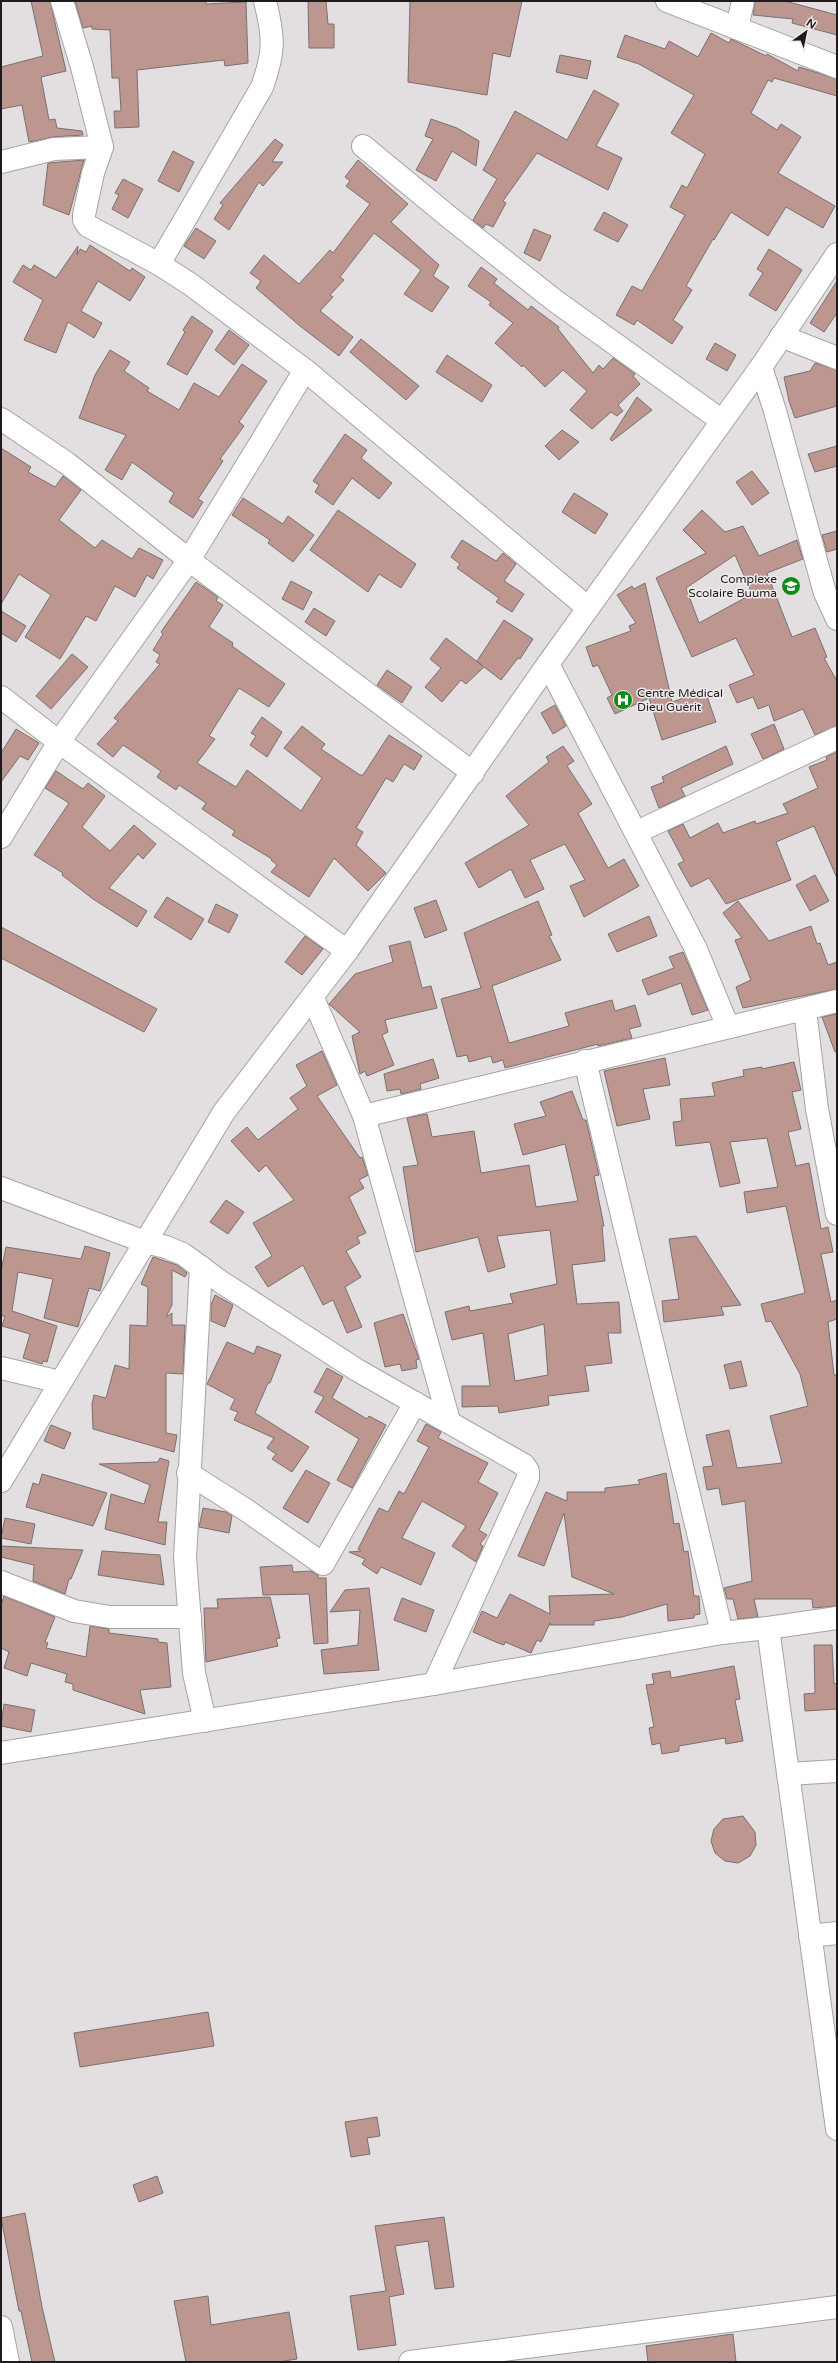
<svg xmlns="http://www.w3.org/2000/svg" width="838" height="2363" viewBox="0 0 838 2363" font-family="'Varela Round',sans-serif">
	<rect width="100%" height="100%" fill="#e3dedf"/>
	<g fill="#bd968f" stroke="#767171" fill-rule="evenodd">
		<path d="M31 1H50L66 71 41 77 49 120 55 119 57 128 82 131 83 135 53 137 29 142 22 105 1 109V67L43 56Z"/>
		<path d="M75 1H206V4L246 2 248 63 225 66 224 60 137 70 139 127 115 128 114 111H121L119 78H112L110 30 92 29V26L83 28Z"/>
		<path d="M308 1H326L328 24H334V48H309Z"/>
		<path d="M410 1H522L510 57 493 53 487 95 408 82Z"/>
		<path d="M755 1H785L837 15V35L792 23 793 19 753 15Z"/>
		<path d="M711 33 729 43 731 39 766 56 767 54 798 71 799 67 837 79V96L774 78 772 82 768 80 751 113 777 130 781 124 801 137 778 173 835 206 823 228 786 207 768 236 731 212 714 240 713 239 686 286 692 290 673 320 683 327 672 344 637 320 634 325 616 315 632 286 642 291 685 215 670 207 682 185 687 188 705 154 671 133 694 95 639 64 617 57 625 35 665 49 669 41 698 57Z"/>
		<path d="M560 55 591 61 587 79 556 72Z"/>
		<path d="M594 90 619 104 596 146 622 158 608 190 537 153 503 201 506 203 493 227 486 224 483 228 473 220 497 179 483 170 515 111 567 140Z"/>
		<path d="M431 119 457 128 479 141 476 166 452 151 436 181 416 170 433 139 425 136Z"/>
		<path d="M275 139 283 145 272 162H283L263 186 259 182 229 230 214 219 223 205 220 203Z"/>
		<path d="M173 151 194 162 179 192 158 181Z"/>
		<path d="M84 160 69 215 43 205 48 163Z"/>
		<path d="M358 160 408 204 391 222 439 265 433 276 449 287 432 312 404 294 421 270 374 233 340 277 344 280 330 295 333 297 320 311 353 337 339 356 300 326 256 288 261 281 250 273 264 255 299 284 330 250 333 253 370 204 346 186 350 181 345 177Z"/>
		<path d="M123 179 143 189 128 218 112 209 119 195 115 193Z"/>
		<path d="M604 212 628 225 618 242 594 230Z"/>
		<path d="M196 228 216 241 204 259 184 246Z"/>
		<path d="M534 229 551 236 540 261 524 253Z"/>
		<path d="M90 245 130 271 132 268 145 277 130 301 98 281 81 311 102 323 94 338 68 322 56 353 24 340 43 300 13 282 23 265 31 270 34 265 56 278 78 246 77 255 80 249 86 252Z"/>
		<path d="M769 249 802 270 776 311 749 295 763 273 757 269Z"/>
		<path d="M481 267 497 279 494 283 528 310 531 306 559 327 558 329 593 373 599 365 603 369 613 358 635 374 633 376 640 384 618 405 623 411 617 416 611 412 592 429 570 410 587 391 563 370 545 387 523 365 522 367 495 343 513 323 489 305 491 302 468 286Z"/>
		<path d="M837 281V313L824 332 810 323Z"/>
		<path d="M192 316 213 331 187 375 167 364 185 332 183 330Z"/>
		<path d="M229 330 249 345 234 365 215 350Z"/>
		<path d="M361 339 419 386 406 400 350 352Z"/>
		<path d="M715 343 736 355 727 371 706 359Z"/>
		<path d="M110 350 130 362 124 371 149 388 147 391 179 410 194 383 219 397 242 364 267 381 239 422 244 426 220 459 223 461 198 499 203 502 193 518 169 502 174 493 132 462 122 480 105 470 126 435 79 418 95 375Z"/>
		<path d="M447 355 492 385 482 402 436 372Z"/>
		<path d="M815 363 837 370V406L795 418 789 401 784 377 810 371Z"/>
		<path d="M637 397 652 410 612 441 610 439Z"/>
		<path d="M562 430 579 442 559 460 545 446Z"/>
		<path d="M345 434 367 450 361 458 392 483 379 499 352 478 333 505 315 492 319 485 313 481Z"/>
		<path d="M837 446V466L815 472 808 454Z"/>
		<path d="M1 448 31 467 28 472 55 487 63 476 81 490 59 520 95 548 102 540 132 559 139 548 163 560 153 579 147 575 135 597 115 586 96 621 86 616 60 659 25 637 51 595 19 574 1 604Z"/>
		<path d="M752 471 769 493 752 505 736 482Z"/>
		<path d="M574 493 608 514 595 534 562 512Z"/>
		<path d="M243 498 283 524 288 516 314 535 293 562 268 543 270 540 232 515Z"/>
		<path d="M338 510 416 564 401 588 379 574 368 592 310 550Z"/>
		<path d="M702 510 725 532 743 526 759 556 797 540 803 559 767 573 792 637 815 628 827 657 824 658 837 681V726L815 735 803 709 774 721 769 705 758 709 753 697 737 703 729 685 754 675 736 638 692 657 656 578 706 553 683 530ZM735 555 752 594 699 623 686 588Z"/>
		<path d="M837 531V549L827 552 822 535Z"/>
		<path d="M462 540 496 561 503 553 516 564 504 581 524 594 512 612 496 602 499 598 457 568 460 564 451 557Z"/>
		<path d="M291 581 312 592 303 610 282 599Z"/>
		<path d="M196 582 218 597 216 601 223 605 209 627 233 643 232 646 285 684 269 707 239 688 209 736 215 739 197 763 236 787 247 770 301 811 322 778 284 748 302 726 325 744 321 749 360 775H363L389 735 422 756 414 770 404 764 393 782 386 778 356 828 363 832 356 845 386 873 368 891 334 858 309 897 271 872 277 865 271 860 272 859 232 835 235 831 202 809 206 803 179 785 176 790 157 777 161 771 123 745 113 757 97 744 118 721 114 718 160 664 156 662 160 655 153 650 163 634 161 632Z"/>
		<path d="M645 583 672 702 705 691 716 722 662 740 649 698 615 714 607 698 612 695 598 665 593 667 586 647 631 631 629 626 636 623 617 595 632 586 634 589Z"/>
		<path d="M314 608 335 621 326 636 305 622Z"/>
		<path d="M1 611 26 626 16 642 1 633Z"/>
		<path d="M504 620 533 639 520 659 518 658 501 680 484 667 466 684 461 680 442 702 425 687 441 668 430 659 446 638 483 666 477 661Z"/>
		<path d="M72 654 88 667 51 709 36 696Z"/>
		<path d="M387 670 412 687 402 703 377 685Z"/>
		<path d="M555 705 566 726 553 734 541 713Z"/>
		<path d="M262 717 282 732 267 757 250 745 256 736 251 733Z"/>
		<path d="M774 724 784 749 763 759 751 734Z"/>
		<path d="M16 729 39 743 28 760 20 756 1 782V753Z"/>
		<path d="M563 746 574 761 567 766 592 804 578 813 608 868 624 859 639 886 584 917 570 886 585 880 565 844 530 860 544 889 525 898 511 869 479 888 465 863 529 825 506 796 549 762 546 757Z"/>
		<path d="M726 746 733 764 681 788 685 796 659 808 651 787 664 782 662 777Z"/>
		<path d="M837 752V878L814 826 776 842 791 880 726 904 709 878 691 887 678 864 684 861 668 831 683 824 690 838 718 823 723 833 755 821 756 824 788 813 783 804 818 788 809 767 827 760 826 757Z"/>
		<path d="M56 771 83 789 88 783 105 796 82 827 110 851 134 825 156 844 143 859 138 854 109 888 147 911 137 927 93 899 62 875 63 873 34 855 69 803 45 788Z"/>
		<path d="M815 875 829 901 810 911 796 885Z"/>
		<path d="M167 897 204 919 191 940 154 917Z"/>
		<path d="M436 900 447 930 425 938 414 908Z"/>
		<path d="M538 901 552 935 549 936 561 960 492 986 509 1043 569 1026 565 1013 612 1000 615 1011 635 1005 641 1026 629 1029 632 1038 598 1046V1044L505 1068 503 1060 493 1063 491 1056 469 1062 467 1055 457 1057 441 999 481 988 464 933Z"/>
		<path d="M738 901 769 941 811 926 817 944 820 943 828 965 837 962V989L743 1008 736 987 751 980 735 940 742 938 723 913Z"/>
		<path d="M216 904 238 915 229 933 208 922Z"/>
		<path d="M649 916 657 936 617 952 608 934Z"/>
		<path d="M1 927 157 1009 144 1032 1 958Z"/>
		<path d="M305 936 323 949 302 975 285 962Z"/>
		<path d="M410 941 422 988 431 986 437 1008 385 1020 388 1032 382 1035 394 1065 367 1076 365 1071 360 1074 352 1036 360 1032 329 1004 355 974 393 962 389 946Z"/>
		<path d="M683 952 708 1010 692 1015 681 983 648 995 642 980 674 968 669 957Z"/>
		<path d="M837 1014V1051L835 1052 822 1017Z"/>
		<path d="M322 1051 337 1085 317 1096 360 1158 362 1157 368 1175 359 1180 364 1188 349 1197 366 1233 357 1237 360 1243 346 1251 361 1277 345 1287 362 1327 347 1333 333 1300 323 1305 303 1265 268 1287 255 1267 272 1256 253 1223 294 1200 266 1165 259 1172 231 1141 247 1127 258 1140 298 1109 290 1098 307 1086 296 1065Z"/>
		<path d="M665 1058 670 1085 643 1089 650 1119 617 1126 604 1071Z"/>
		<path d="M433 1059 439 1078 420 1084 421 1089 401 1094 400 1089 387 1091 384 1074Z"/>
		<path d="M794 1062 801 1090 792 1092 801 1129 788 1132 796 1166 809 1163 821 1229 828 1227 833 1252 821 1254 831 1302 837 1300V1319L828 1322 834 1375H837V1606L813 1608 812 1599H754L758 1617 738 1619 733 1599H727L724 1588 752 1581 745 1501 722 1505 719 1488 707 1490 703 1467 713 1466 706 1435 729 1430 737 1468 782 1463 770 1416 808 1406 800 1374 771 1321 766 1322 761 1304 805 1293 786 1206 747 1213 744 1192 778 1187 767 1138 730 1142 740 1183 720 1187 710 1142 676 1146 673 1122 682 1121 680 1099 715 1096 712 1083 744 1076 743 1070 762 1067V1069Z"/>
		<path d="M572 1091 583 1120H586L599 1175 594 1176 604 1226H602L605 1261 572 1265 577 1304 619 1302 621 1333H608L612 1363 585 1366 589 1391 548 1396 549 1405 499 1413 498 1406 462 1407V1386H490L483 1333 452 1340 445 1312 469 1306 470 1311 513 1303 510 1294 557 1284 550 1230 497 1236 505 1267 488 1272 478 1237 416 1252 403 1167 418 1165 407 1118 427 1114 432 1137 474 1131 481 1173 529 1165 536 1207 578 1201 565 1144 523 1155 514 1124 546 1116 540 1102ZM544 1324 548 1375 515 1381 508 1334Z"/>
		<path d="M226 1200 244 1212 228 1234 210 1222Z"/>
		<path d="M696 1236 741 1305 721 1307 724 1315 664 1322 662 1301 679 1299 669 1239Z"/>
		<path d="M85 1246 110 1253 100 1291 89 1288 78 1327 44 1318 53 1279 18 1272 12 1311 57 1326 47 1362 43 1361 42 1364 23 1358 30 1334 2 1326 5 1316H1V1271L6 1247 81 1259Z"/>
		<path d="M153 1257 177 1265 187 1273 185 1277 172 1270V1305L166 1317 172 1313V1325H185L183 1374 166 1373V1433L177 1435 174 1452 93 1429 92 1404 94 1395 106 1398 115 1365 129 1369 130 1325 147 1326 148 1287 141 1284Z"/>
		<path d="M215 1295 233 1305 225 1327 211 1321V1305Z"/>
		<path d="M403 1314 419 1359 416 1360 417 1368 402 1371 400 1364 385 1367 374 1323Z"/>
		<path d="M227 1342 254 1354 257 1346 281 1355 270 1383H268L255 1413 309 1447 292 1472 272 1459 276 1454 267 1448 274 1438 234 1420 238 1412 230 1409 235 1399 207 1384Z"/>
		<path d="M741 1361 747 1386 730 1389 724 1365Z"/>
		<path d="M327 1368 343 1377 332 1398 367 1419 369 1416 386 1425 352 1488 337 1480 359 1439 315 1412 324 1397 314 1392Z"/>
		<path d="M426 1424 441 1432 438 1438 488 1463 478 1482 498 1493 479 1530 487 1535 480 1544 483 1546 476 1562 452 1546 466 1526 422 1501 402 1538 435 1553 421 1585 381 1567 377 1574 362 1564 365 1559 349 1552 361 1551 358 1549 379 1508 388 1512 399 1491 404 1494 429 1447 417 1441Z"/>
		<path d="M51 1425 71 1433 64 1449 44 1441Z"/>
		<path d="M160 1458 169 1461 158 1522H167L165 1545 105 1529 111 1494 144 1504 150 1485 99 1464 158 1462Z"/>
		<path d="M306 1470 330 1483 308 1523 283 1508Z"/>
		<path d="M666 1473 674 1524 679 1523 684 1552 688 1551 694 1596H699L700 1614 694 1615V1618L668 1621 667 1604 622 1617 594 1621V1625H550V1623L541 1642 537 1640 531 1653 505 1642 504 1645 498 1643 473 1632 482 1611 497 1618 510 1594 550 1614 549 1596 614 1594 572 1577 564 1513 544 1566 518 1556 546 1492 567 1501V1492H605V1488L640 1484 638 1480Z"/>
		<path d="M42 1474 107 1493 93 1526 26 1507 33 1483 39 1485Z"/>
		<path d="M203 1508 226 1512 232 1516 229 1533 199 1527Z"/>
		<path d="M5 1518 35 1524 31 1544 1 1538Z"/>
		<path d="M1 1546 83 1550 71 1579H69L65 1594 33 1581 34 1565 1 1557Z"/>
		<path d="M102 1551 160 1555 164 1585 98 1575Z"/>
		<path d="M292 1565 293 1572 311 1571 318 1575V1578H326L328 1643 314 1644 309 1594 263 1595 260 1567Z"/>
		<path d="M369 1588 379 1670 324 1674 321 1650 358 1645 360 1610 330 1612 345 1590Z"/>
		<path d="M4 1596 55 1617 45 1642 48 1643 46 1648 86 1657 90 1626 109 1629V1633L158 1639V1642L167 1643 171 1687 140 1690 145 1714 73 1690V1684L65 1682 67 1674 31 1663 27 1676 4 1668 9 1652 1 1648V1605Z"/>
		<path d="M270 1597 280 1638 276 1639 278 1646 206 1662 204 1608H218L217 1599Z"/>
		<path d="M402 1598 434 1610 426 1632 394 1620Z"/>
		<path d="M814 1645H832L834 1684 837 1683V1709L805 1711 804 1694 815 1693Z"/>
		<path d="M734 1666 740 1699 735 1700 743 1741 726 1744 725 1738 679 1746V1751L662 1754 660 1743 652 1745 649 1728 654 1727 646 1685 654 1684 652 1674 670 1671 671 1678Z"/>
		<path d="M4 1704 35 1710 31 1732 1 1726Z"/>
		<path d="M743 1816 755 1832 756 1845 750 1856 738 1863 725 1861 715 1853 711 1841 714 1829 723 1819Z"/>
		<path d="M208 2012 214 2046 80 2067 74 2033Z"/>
		<path d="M377 2117 380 2136 367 2138 370 2154 351 2157 345 2122Z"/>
		<path d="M157 2176 163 2193 139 2202 133 2185Z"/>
		<path d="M25 2213 42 2307 55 2362H32L21 2311H19L1 2218Z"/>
		<path d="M444 2217 454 2287 435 2289 428 2241 395 2246 404 2294 389 2297 396 2345 358 2350 350 2296 386 2291 375 2226Z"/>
		<path d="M208 2296 211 2325 289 2312 297 2359 278 2362H186L174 2301Z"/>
		<path d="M733 2334 736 2362H648L646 2346Z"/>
	</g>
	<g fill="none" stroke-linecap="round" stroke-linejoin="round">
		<g stroke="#a7a2a3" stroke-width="24">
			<g id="street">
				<path d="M62 1 82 67 102 147 93 173 84 215V220L88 226 159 264 190 284 305 370 588 608"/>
				<path d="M667 1 837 67"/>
				<path d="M737 28 743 1"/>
				<path d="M363 146 449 217 554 300 722 421"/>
				<path d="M1 162 54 149 102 147"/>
				<path d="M159 264 262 87C275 51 274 37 265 1"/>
				<path d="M781 336 837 358"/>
				<path d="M761 367 775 411 825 593 837 619"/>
				<path d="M1 419 68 464 189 560 473 773"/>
				<path d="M548 664 695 947 728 1027"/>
				<path d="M1 697 59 742 347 951"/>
				<path d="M637 832 837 738"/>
				<path d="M1 837 59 742 189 560 305 370"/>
				<path d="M313 998 364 1116 449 1421"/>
				<path d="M805 1010 817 1109 837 1214"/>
				<path d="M585 1061 722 1633"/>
				<path d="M364 1116 837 1001"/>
				<path d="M1 1188 145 1242 166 1247 183 1254 221 1282 357 1370 524 1465 528 1471V1478L434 1684"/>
				<path d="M201 1267 185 1558 194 1673 205 1721"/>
				<path d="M1 1368 60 1382"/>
				<path d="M188 1473 246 1510 323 1564 415 1403"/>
				<path d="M1 1481 224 1112 347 951 548 664 761 367 837 254"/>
				<path d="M1 1582 74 1611 110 1617H190"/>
				<path d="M768 1628 837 2129"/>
				<path d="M1 1753 434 1684 722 1633 768 1628 837 1618"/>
				<path d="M788 1774 837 1771"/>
				<path d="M810 1936 837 1933"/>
				<path d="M1 2327 8 2362"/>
			</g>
		</g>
		<g stroke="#a7a2a3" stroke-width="24">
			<path id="secondary" d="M410 2362 837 2307"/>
		</g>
		<use href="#street" stroke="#fff" stroke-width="22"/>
		<use href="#secondary" stroke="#fff" stroke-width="22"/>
	</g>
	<defs>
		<g id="school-disc" transform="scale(1)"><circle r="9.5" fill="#0f8c17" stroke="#f0ebec"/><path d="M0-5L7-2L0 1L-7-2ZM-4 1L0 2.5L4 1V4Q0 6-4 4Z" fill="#fff"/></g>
		<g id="hospital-disc" transform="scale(1)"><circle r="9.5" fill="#0f8c17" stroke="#f0ebec"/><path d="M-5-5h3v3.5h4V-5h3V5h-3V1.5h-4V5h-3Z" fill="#fff"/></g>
	</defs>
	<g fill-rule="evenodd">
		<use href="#school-disc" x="791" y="586"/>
		<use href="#hospital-disc" x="623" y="700"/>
	</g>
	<g text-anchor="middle" stroke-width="3" stroke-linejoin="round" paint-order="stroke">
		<g font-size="12" fill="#1d1b1c" stroke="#f0ebec" text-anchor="end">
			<text x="777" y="583">Complexe<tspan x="777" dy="14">Scolaire Buuma</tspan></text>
			<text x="637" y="697" text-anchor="start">Centre Médical<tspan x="637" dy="14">Dieu Guérit</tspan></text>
		</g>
	</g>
	<rect width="838" height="2363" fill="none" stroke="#1d1b1c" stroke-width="4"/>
	<g transform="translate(806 32) rotate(33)" stroke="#f0ebec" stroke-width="3" paint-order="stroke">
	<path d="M0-3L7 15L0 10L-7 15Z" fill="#1d1b1c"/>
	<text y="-6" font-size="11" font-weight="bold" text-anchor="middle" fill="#1d1b1c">N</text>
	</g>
</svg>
